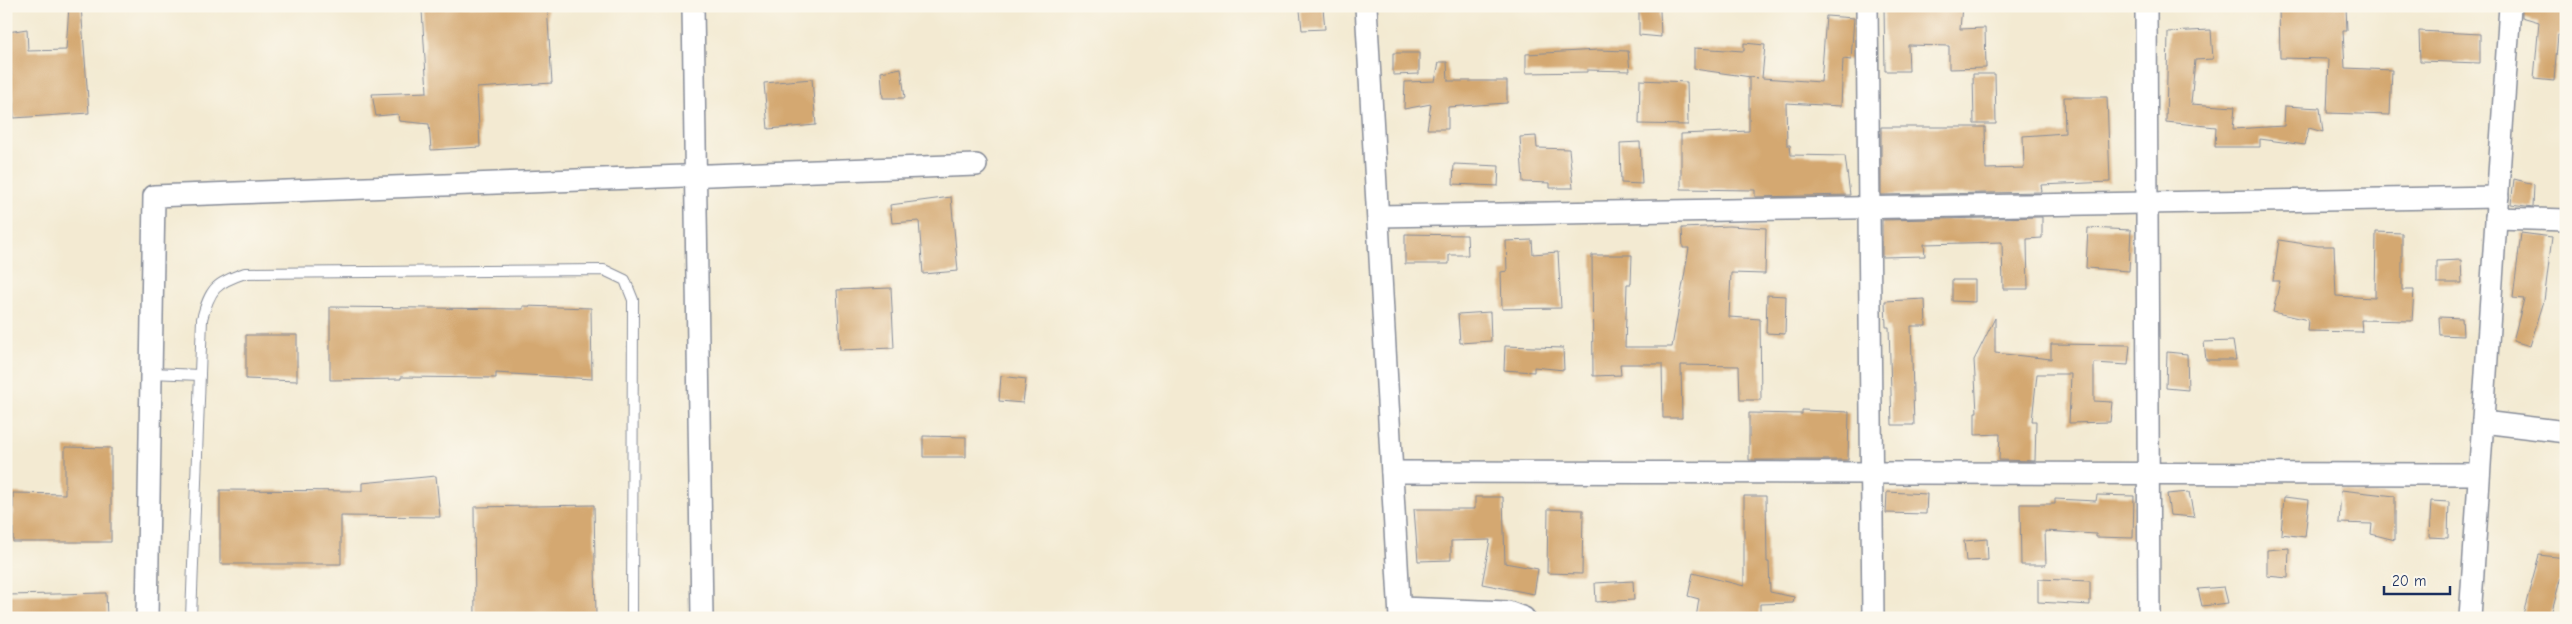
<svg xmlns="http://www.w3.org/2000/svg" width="2572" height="624" viewBox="0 0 2572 624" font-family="'Comic Neue',sans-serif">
	<rect width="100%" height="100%" fill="#fbf7ec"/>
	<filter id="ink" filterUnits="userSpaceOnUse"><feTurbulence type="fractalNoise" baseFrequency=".02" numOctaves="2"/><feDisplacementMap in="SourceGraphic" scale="10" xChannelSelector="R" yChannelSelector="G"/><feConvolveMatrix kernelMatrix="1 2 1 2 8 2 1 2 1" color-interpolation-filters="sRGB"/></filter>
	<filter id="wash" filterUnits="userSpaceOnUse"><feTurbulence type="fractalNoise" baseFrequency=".0096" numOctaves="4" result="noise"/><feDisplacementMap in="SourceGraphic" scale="20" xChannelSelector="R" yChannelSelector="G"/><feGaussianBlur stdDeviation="1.12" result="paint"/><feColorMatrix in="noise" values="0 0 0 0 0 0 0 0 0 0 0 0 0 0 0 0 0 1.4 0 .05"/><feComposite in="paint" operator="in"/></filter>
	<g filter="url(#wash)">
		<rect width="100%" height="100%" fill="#f3ead2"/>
		<g id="blocks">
			<g fill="#d4a871">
				<path d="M69 6H81L89 113 14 118 8 32 27 29 28 51 66 50Z"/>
				<path d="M476 6H547L552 83 477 88 480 147 431 150 429 124 399 121 398 114 376 116 372 94 427 92 422 10Z"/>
				<path d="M1884 6H1962L1960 29 1985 28 1986 68 1949 69V46L1908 45 1909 71H1885Z"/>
				<path d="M2279 6H2346L2347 31H2343L2345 68 2392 70 2390 115 2327 113 2329 59 2280 58Z"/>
				<path d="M2522 6H2566V36L2558 35 2554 81 2534 79 2539 22 2522 17Z"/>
				<path d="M1323 8 1325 29 1302 30 1300 10Z"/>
				<path d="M1639 10H1660L1661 37 1639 35Z"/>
				<path d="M1826 16 1854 18 1851 60 1843 59 1841 106 1786 103 1787 145H1790L1791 155 1845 156 1850 195 1755 197V190L1681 189V134L1749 131V77L1758 78 1694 69V48L1744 51V43L1765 45 1762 78 1821 82Z"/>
				<path d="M2211 30 2213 59 2195 60 2191 104 2235 107 2233 129 2284 126 2285 106 2320 108 2323 132 2309 128 2305 145 2260 139V147H2215L2216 127 2166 122 2168 32Z"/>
				<path d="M2419 31 2480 34V63L2420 61Z"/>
				<path d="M1598 50 1628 51 1630 71 1587 70V72L1526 73V54Z"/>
				<path d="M1393 53H1419V74L1393 75Z"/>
				<path d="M1439 62H1447L1448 81H1507V103L1448 107V129H1427L1431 104 1404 109 1405 82 1435 81Z"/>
				<path d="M901 68 905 98H883L881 72Z"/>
				<path d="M1973 74H1995L1996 124H1974Z"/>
				<path d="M812 79 816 125 768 129 764 83Z"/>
				<path d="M1640 80 1687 82 1688 125 1639 124Z"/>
				<path d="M2064 97H2107L2110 182 2041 185 2042 192 1881 195V127H1985L1986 169 2024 168 2023 136 2065 133Z"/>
				<path d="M1536 136 1537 148 1569 149 1573 188H1550V183L1523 182 1520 137Z"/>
				<path d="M1640 142 1642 184 1621 183 1620 143Z"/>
				<path d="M1454 164 1499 166 1498 186 1453 184Z"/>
				<path d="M2514 179 2534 184 2533 207 2511 204Z"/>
				<path d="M951 197 958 271 923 274 919 221 892 223 890 205Z"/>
				<path d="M2042 217V238L2027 239 2028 289H2003L2002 242 1924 244 1925 256 1882 257V220Z"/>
				<path d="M1729 226 1766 228 1765 274 1731 273 1729 317 1760 319 1761 400H1740L1739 366 1681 365 1682 418H1663L1662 364H1620L1621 375 1593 376 1592 255H1632L1631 284H1627L1625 347H1672L1689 248H1683L1682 228Z"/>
				<path d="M2088 228 2131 230 2129 271 2086 268Z"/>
				<path d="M2376 232 2402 233V290H2414L2412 321 2361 320 2362 332 2307 331 2308 320 2273 312 2280 281H2273L2279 240 2318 246H2334L2336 296 2375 298Z"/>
				<path d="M2521 233 2552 237 2544 301 2530 346 2513 341 2524 299 2513 298Z"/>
				<path d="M1405 234 1467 235 1468 255H1449V264H1405Z"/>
				<path d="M1532 240 1533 254 1558 252 1561 308 1502 309 1501 272 1507 271 1506 241Z"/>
				<path d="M2461 260 2462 283H2437V261Z"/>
				<path d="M1952 280H1975V302L1952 301Z"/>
				<path d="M891 288 894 348 840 350 837 290Z"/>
				<path d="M1767 295 1786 296 1785 334 1766 333Z"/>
				<path d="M1925 299 1926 326H1911L1914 425H1892L1889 327H1886L1885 301Z"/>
				<path d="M523 306 591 308 592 379 496 373V378L401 377V379L330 380V307L523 309Z"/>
				<path d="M1490 312 1491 341 1460 343 1458 314Z"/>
				<path d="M2439 317 2462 318 2463 336 2440 335Z"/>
				<path d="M1995 318V353L2051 359V344L2130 345 2128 365 2094 363V401L2112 402 2110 422 2069 423 2071 374H2037L2032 421H2036L2035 461 1999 460 2000 434 1975 435V412H1977L1974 360Z"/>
				<path d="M246 335H297V381L246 379Z"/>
				<path d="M2233 341 2236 360H2206L2204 342Z"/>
				<path d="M1505 346 1563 348 1564 370 1534 367V372L1504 370Z"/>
				<path d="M2167 352 2187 354 2188 390 2166 388Z"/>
				<path d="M1001 376 1026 379 1023 403 999 401Z"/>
				<path d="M1802 410 1849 412 1848 460H1749V413L1802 414Z"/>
				<path d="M923 436 966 437V457H923Z"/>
				<path d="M65 447 111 448V542H13V493L65 494Z"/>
				<path d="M436 476 440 517 341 516V564H220V490L362 491V483Z"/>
				<path d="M2341 490 2395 496V540L2371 534 2372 524 2339 523Z"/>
				<path d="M1887 492 1927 494 1926 514 1886 513Z"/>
				<path d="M2189 492 2194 517 2170 515 2167 494Z"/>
				<path d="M2097 495 2134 496 2133 538 2096 537V534L2045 531 2046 565H2021L2020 504H2055V499L2096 501Z"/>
				<path d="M1744 496H1766L1767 562H1769L1770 592 1794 597 1793 603 1760 604V618H1696L1699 599 1688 596 1693 573 1744 586Z"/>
				<path d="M1475 497H1503L1505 563 1538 569 1534 594 1482 584 1490 540 1451 541V560L1418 561 1414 509H1475Z"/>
				<path d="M2284 497 2309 500 2305 537 2281 534Z"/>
				<path d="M2431 501 2449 502 2448 538 2429 537Z"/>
				<path d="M594 505 596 618H475L474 507Z"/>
				<path d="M1548 509 1583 510 1582 574 1547 573Z"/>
				<path d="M1987 539 1988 560 1966 561 1964 541Z"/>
				<path d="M2289 548 2288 578 2267 576V550Z"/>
				<path d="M2539 555 2566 558 2550 618H2522Z"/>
				<path d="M2038 579 2090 581V605L2038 602Z"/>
				<path d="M1633 581 1634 600 1596 602 1595 583Z"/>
				<path d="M2224 587 2228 603 2202 606 2198 589Z"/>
				<path d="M106 593 107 618H6V595Z"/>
			</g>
		</g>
	</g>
	<g filter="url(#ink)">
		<use href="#blocks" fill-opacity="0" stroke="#878c98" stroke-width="1"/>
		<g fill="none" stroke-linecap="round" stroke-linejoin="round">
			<g stroke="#878c98" stroke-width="12">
				<g id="service">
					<path d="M151 373 200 375"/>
					<path d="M191 618 202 319C210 289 215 283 245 273L604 270 625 280 633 300 632 618"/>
				</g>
			</g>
			<g stroke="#878c98" stroke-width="24">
				<g id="minor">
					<path d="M693 6 702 618"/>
					<path d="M1366 6 1400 618"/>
					<path d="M1867 6 1873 618"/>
					<path d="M2146 6 2149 618"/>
					<path d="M1378 216 2498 197"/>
					<path d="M2496 218 2566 220"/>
					<path d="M2483 422 2566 432"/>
					<path d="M1392 472 2479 474"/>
					<path d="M1400 608 1508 612 1524 618"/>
					<path d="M147 618 154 196 976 165"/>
					<path d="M2470 618 2510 6"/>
				</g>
			</g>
			<use href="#service" stroke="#fff" stroke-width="10"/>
			<use href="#minor" stroke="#fff" stroke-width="21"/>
		</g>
	</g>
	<rect width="2572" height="624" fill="none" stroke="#fbf7ec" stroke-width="25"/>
	<path d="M2384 586v8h66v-8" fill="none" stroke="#1b2f5e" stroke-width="2.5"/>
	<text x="2392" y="586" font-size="15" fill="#1b2f5e" stroke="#fbf7ec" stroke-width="4" paint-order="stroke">20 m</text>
</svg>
